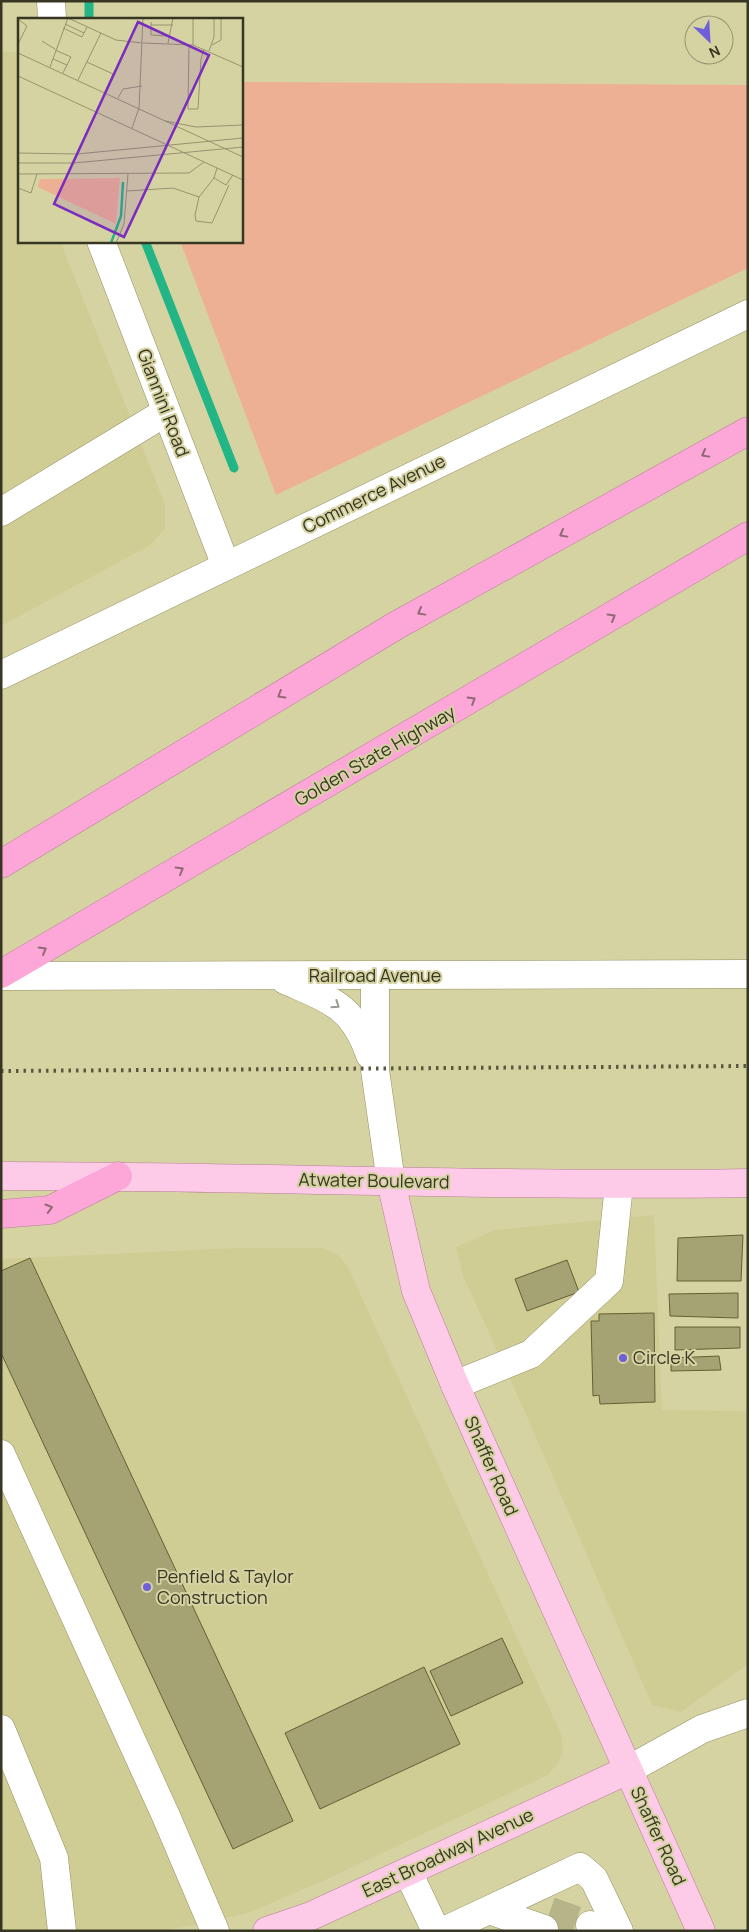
<svg xmlns="http://www.w3.org/2000/svg" width="749" height="1932" viewBox="0 0 749 1932" font-family="Manrope,sans-serif">
	<rect width="100%" height="100%" fill="#d6d3a3"/>
	<g fill="#d0cd94">
		<path d="M1 52H19V241H60L165 504V529L150 545 1 626Z"/>
		<path d="M654 1215 662 1410 748 1411V1664L681 1712 652 1705 524 1410 463 1276 456 1247 495 1230Z"/>
		<path d="M238 1248H323L338 1255 348 1267 562 1736 563 1752 558 1763 548 1775 325 1880 248 1913 204 1923 160 1931H1V1259Z"/>
	</g>
	<path fill="#eeb094" d="M241 82 748 85V268L276 495 180 241H241Z"/>
	<g fill="none" stroke-linecap="round" stroke-linejoin="round">
		<g stroke="#24b586" stroke-width="9">
			<path d="M89 1V19"/>
			<path d="M145 241 234 468"/>
		</g>
	</g>
	<g fill="#a5a273" stroke="#636033">
		<path d="M743 1235 741 1281H677L678 1238Z"/>
		<path d="M30 1258 293 1821 233 1849 1 1353V1271Z"/>
		<path d="M567 1260 579 1292 527 1311 515 1279Z"/>
		<path d="M738 1293V1318L670 1316 669 1294Z"/>
		<path d="M654 1313 655 1402 600 1404 599 1395 593 1396 591 1321H599V1314Z"/>
		<path d="M675 1327H740V1348L675 1350Z"/>
		<path d="M719 1356 721 1370 671 1371V1358Z"/>
		<path d="M502 1638 523 1683 451 1716 430 1671Z"/>
		<path d="M424 1667 460 1744 320 1809 285 1733Z"/>
	</g>
	<g fill="none" stroke-linecap="round" stroke-linejoin="round">
		<path stroke="#b6b489" stroke-width="28" stroke-dasharray="28 14" stroke-linecap="butt" d="M550 1911 590 1925"/>
		<g stroke="#939062" stroke-width="29">
			<g id="minor">
				<path d="M51 1 52 19"/>
				<path d="M101 241 226 566"/>
				<path d="M1 512 166 412"/>
				<path d="M1 675 748 314"/>
				<path d="M1 976 748 974"/>
				<path d="M375 976V1070L391 1182"/>
				<path d="M285 980C330 1000 353 1005 370 1055"/>
				<path d="M455 1385 531 1354 609 1281 619 1185"/>
				<path d="M1 1454 166 1816 215 1931"/>
				<path d="M1 1729 54 1858 62 1931"/>
				<path d="M628 1770 702 1729 748 1713"/>
				<path d="M408 1872 436 1931"/>
				<path d="M489 1910 544 1929"/>
				<path d="M590 1925 605 1931"/>
				<path d="M444 1931 580 1867 594 1879 619 1931"/>
			</g>
		</g>
		<g stroke="#b77f98" stroke-width="29">
			<g id="major">
				<path d="M1 1176C250 1176 499 1187 748 1183"/>
				<path d="M391 1182 416 1291 455 1385 701 1931"/>
				<path d="M267 1931 311 1916 628 1770"/>
			</g>
		</g>
		<g stroke="#b77f98" stroke-width="29">
			<g id="highway">
				<path d="M1 864 397 625 748 431"/>
				<path d="M1 974 748 536"/>
				<path d="M1 1214 50 1210 118 1176"/>
			</g>
		</g>
		<use href="#minor" stroke="#fff" stroke-width="28"/>
		<use href="#major" stroke="#fdcae7" stroke-width="28"/>
		<use href="#highway" stroke="#fca7d7" stroke-width="28"/>
		<path stroke="#59583f" stroke-width="4" stroke-dasharray="2.5 5" stroke-linecap="butt" d="M1 1071 748 1066"/>
	</g>
	<defs><path id="oneway-chevron" d="M-2-3.5L2.5 0L-2 3.5" fill="none" stroke-width="1.6" stroke-linecap="round" stroke-linejoin="round" transform="scale(1.25)"/></defs>
	<g stroke="#906974">
		<use href="#oneway-chevron" transform="translate(705 454) rotate(151)"/>
		<use href="#oneway-chevron" transform="translate(563 534) rotate(151)"/>
		<use href="#oneway-chevron" transform="translate(421 612) rotate(151)"/>
		<use href="#oneway-chevron" transform="translate(612 617) rotate(-31)"/>
		<use href="#oneway-chevron" transform="translate(281 695) rotate(149)"/>
		<use href="#oneway-chevron" transform="translate(472 700) rotate(-31)"/>
		<use href="#oneway-chevron" transform="translate(180 870) rotate(-30)"/>
		<use href="#oneway-chevron" transform="translate(43 950) rotate(-30)"/>
		<use href="#oneway-chevron" transform="translate(49 1208) rotate(-16)"/>
	</g>
	<use stroke="#9b9a91" href="#oneway-chevron" transform="translate(336 1005) rotate(34)"/>
	<g fill="#6f5fd9" stroke="#d6d3a3" stroke-width="2">
		<circle cx="623" cy="1358" r="5"/>
		<circle cx="147" cy="1587" r="5"/>
	</g>
	<g text-anchor="middle" stroke-width="4" stroke-linejoin="round" paint-order="stroke">
		<g font-size="18" fill="#373623" stroke="#d6d3a3">
			<text transform="translate(163 403) rotate(69)" y="6">Giannini Road</text>
			<text transform="translate(374 494) rotate(-26)" y="6">Commerce Avenue</text>
			<text transform="translate(375 756) rotate(-30)" y="6">Golden State Highway</text>
			<text x="375" y="982">Railroad Avenue</text>
			<text transform="translate(374 1181) rotate(1)" y="6">Atwater Boulevard</text>
			<text transform="translate(491 1466) rotate(66)" y="6">Shaffer Road</text>
			<text transform="translate(658 1836) rotate(65)" y="6">Shaffer Road</text>
			<text transform="translate(448 1853) rotate(-25)" y="6">East Broadway Avenue</text>
		</g>
		<g font-size="18" fill="#373623" stroke="#d6d3a3" text-anchor="start">
			<text x="633" y="1364">Circle K</text>
			<text x="157" y="1583">Penfield &amp; Taylor<tspan x="157" dy="21">Construction</tspan></text>
		</g>
	</g>
	<g transform="translate(18 18)">
		<rect width="225" height="225" fill="#d6d3a3"/>
		<path d="M102 160 98 206 20 169 22 161Z" fill="#eeb094"/>
		<path fill="none" stroke="#24b586" stroke-width="2.5" d="M93 225 103 198 105 164"/>
		<path fill="none" stroke="#969470" stroke-width="1" d="M50 0 98 22 124 25M0 1 9 8 0 26M133 4V17L150 18M47 6 66 15M133 7H155M45 10 64 19 69 9M24 23 37 31M125 25 175 27 225 49M150 25 155 0M171 27 170 91H180L183 41 186 31M175 27V0M194 27 203 22V0M37 32 53 39 45 55M191 33 196 19V0M0 35 225 139M35 41 49 47M69 44 95 56 87 74M32 49 50 0M0 58 225 162M60 62 83 15M100 80 105 71 124 68M121 90 125 0M147 103 178 109 225 107M114 110 121 90M0 135 59 136 225 120M0 145H56L225 129M199 150 196 160 208 167 215 157M0 156 171 155 186 144M0 170 13 175 19 156M109 173 155 170 181 179 196 160M181 179 177 197 178 203 194 205 211 167M98 225 106 206 110 156"/>
		<path fill="#7b2cbf" fill-opacity="0.15" stroke="#7b2cbf" stroke-width="2.5" d="M120 4 191 37 106 219 36 186Z"/>
		<rect width="225" height="225" fill="none" stroke="#373623" stroke-width="2.5"/>
	</g>
	<rect width="749" height="1932" fill="none" stroke="#373623" stroke-width="5"/>
	<g transform="translate(709 40) rotate(155)"><circle r="24" fill="#d6d3a3" stroke="#969470"/>
	<path d="M0-4L9 19L0 12L-9 19Z" fill="#6f5fd9"/>
	<text y="-8" font-size="14" font-weight="bold" text-anchor="middle" fill="#373623">N</text>
	</g>
</svg>
